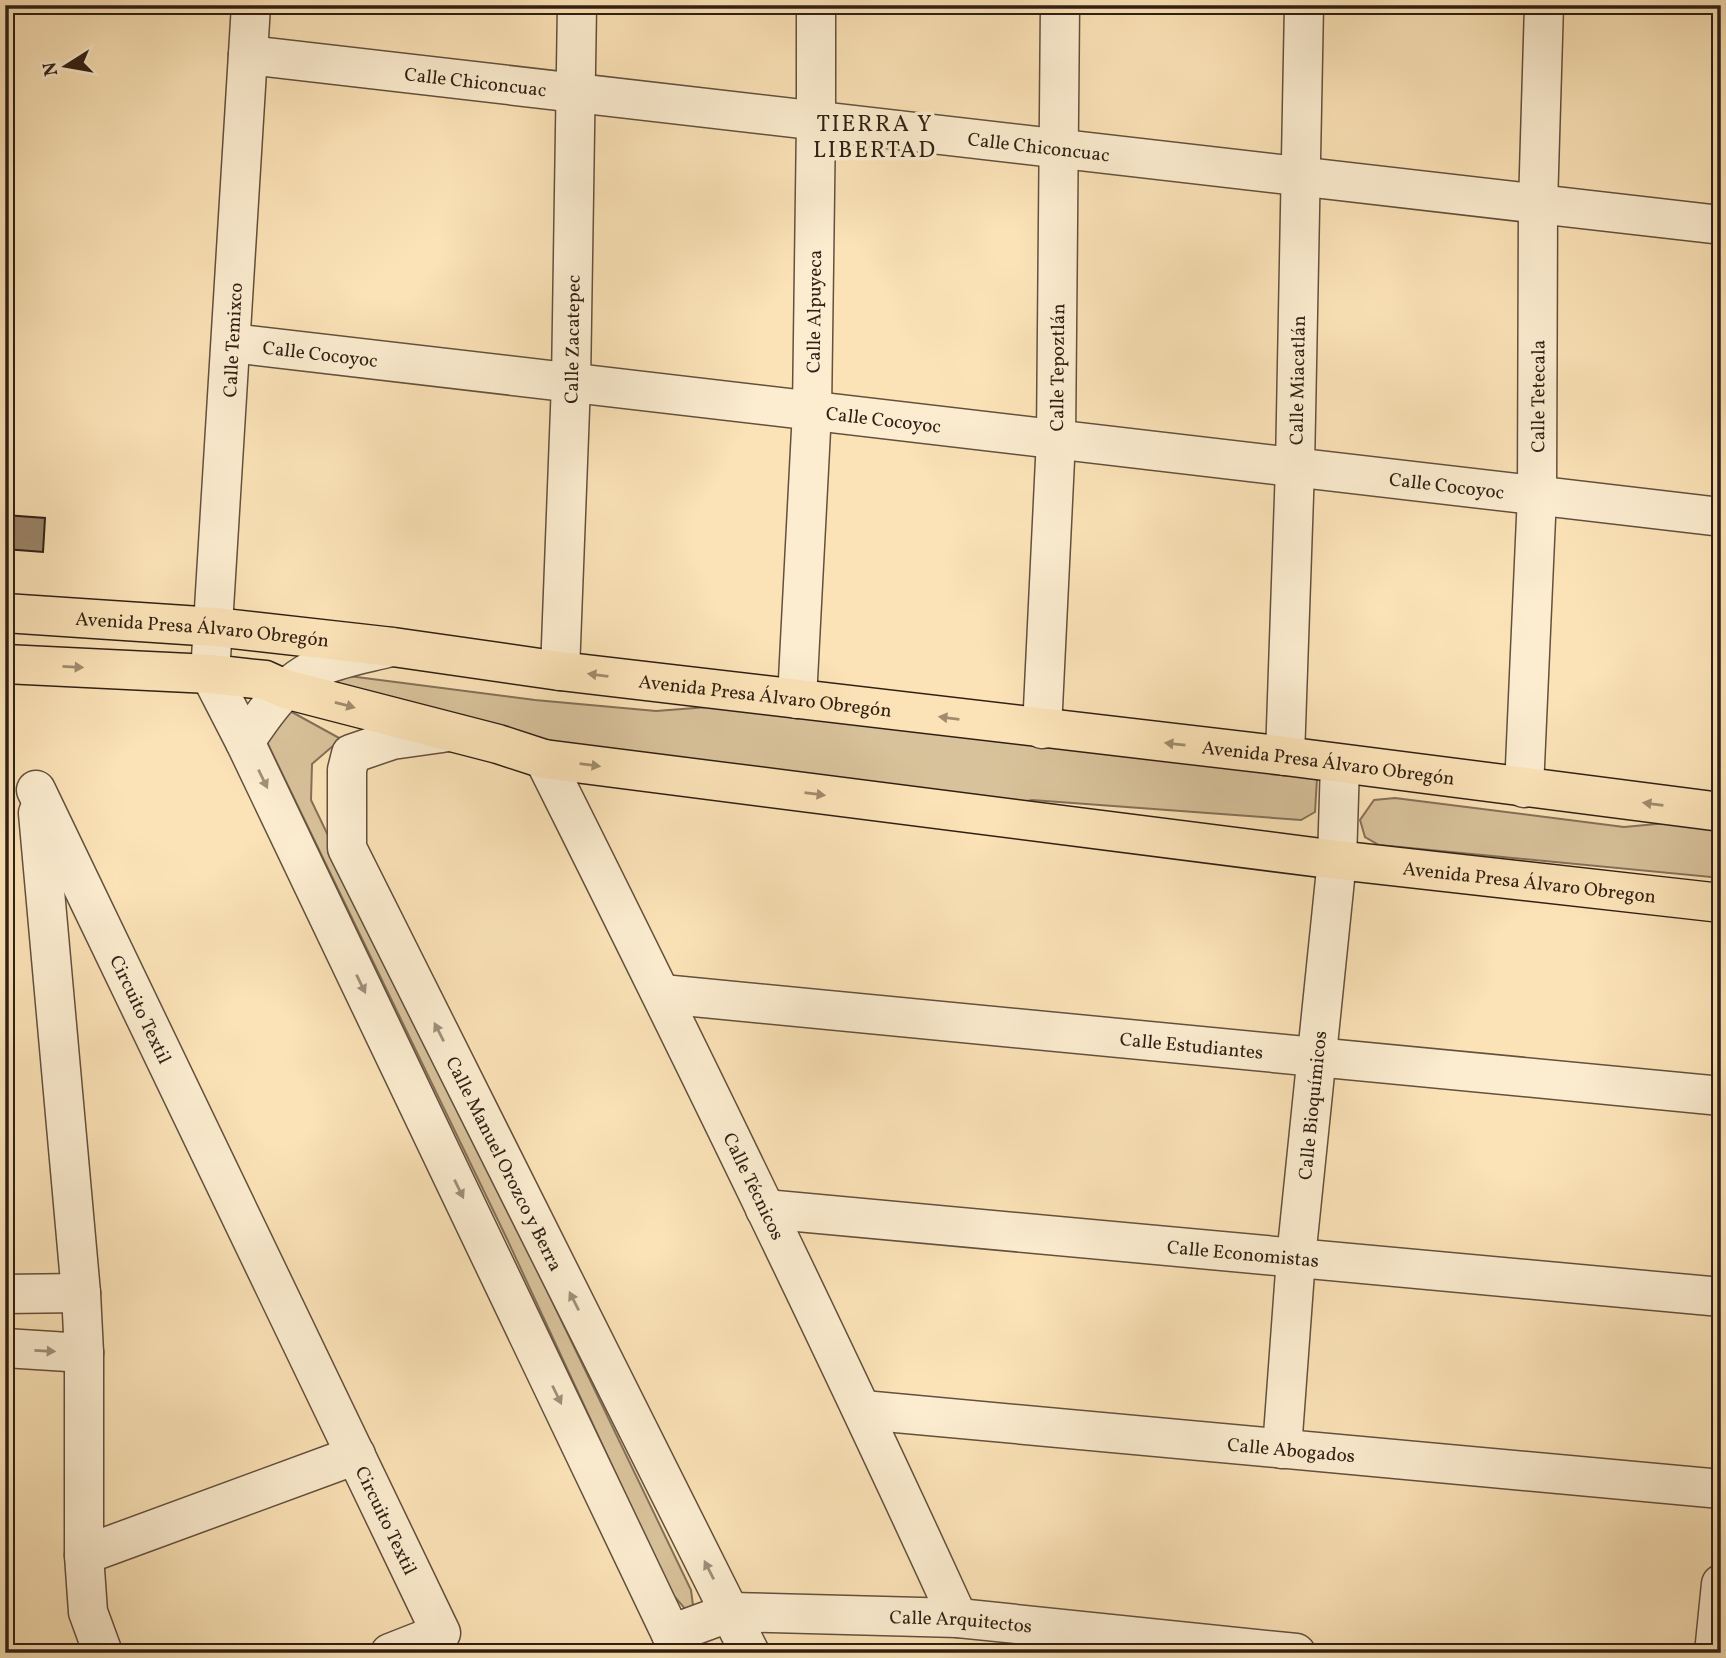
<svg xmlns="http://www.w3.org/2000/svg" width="1726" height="1658" viewBox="0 0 1726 1658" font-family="Vollkorn,serif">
	<rect width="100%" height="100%" fill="#fbe3b7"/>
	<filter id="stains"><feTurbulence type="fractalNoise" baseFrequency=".00286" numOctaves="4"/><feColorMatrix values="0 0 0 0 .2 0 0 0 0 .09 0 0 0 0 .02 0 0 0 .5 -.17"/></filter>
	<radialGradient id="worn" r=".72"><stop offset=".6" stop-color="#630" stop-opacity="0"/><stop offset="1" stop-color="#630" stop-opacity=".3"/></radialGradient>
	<g fill="#d8c29b" stroke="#847058" stroke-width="2">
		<path d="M341 675 535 700 656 711 721 706 1305 773 1317 779 1315 812 1301 820 1032 800 992 808 525 741 343 689 334 681Z"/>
		<path d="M290 711 341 739 312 764 311 800 691 1590 693 1605 686 1610 674 1596 647 1541 507 1239 266 740Z"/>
		<path d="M1395 798 1624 827 1678 822 1721 828V878L1379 845 1365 837 1360 820 1374 800Z"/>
	</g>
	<path fill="#9a8569" stroke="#301f14" stroke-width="2" d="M5 515 45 518 43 552 5 549Z"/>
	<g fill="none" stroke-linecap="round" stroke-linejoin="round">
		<g stroke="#63503d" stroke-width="41">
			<g id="minor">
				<path d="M251 5 210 674 245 742 680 1653"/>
				<path id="s1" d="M248 55 1721 225"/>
				<path id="s2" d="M232 343 1721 517"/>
				<path id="s3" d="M560 671 571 383 577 5"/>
				<path id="s4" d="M797 699 812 411 816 121V5"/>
				<path id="s5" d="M1042 729 1056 439 1060 5"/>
				<path id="s6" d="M449 732 392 740 351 754 347 770V848L750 1653"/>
				<path d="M245 742C265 712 286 680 322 666 343 657 368 653 391 647"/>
				<path id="s7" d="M1285 756 1295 467 1304 5"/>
				<path id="s8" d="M544 759C686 1043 826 1329 958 1618"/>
				<path id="s9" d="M1524 788 1537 495 1538 205 1544 5"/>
				<path id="s10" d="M36 790 441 1633 390 1653"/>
				<path d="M38 813 81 1293 84 1353V1555L88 1612 103 1653"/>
				<path id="s11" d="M662 994 1721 1096"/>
				<path id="s12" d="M765 1209 1721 1297"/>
				<path d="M5 1294 81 1293"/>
				<path d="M5 1348 84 1353"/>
				<path id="s13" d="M863 1410 1721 1489"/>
				<path id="s14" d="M1282 1449 1296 1258 1337 860 1340 764"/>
				<path d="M84 1555 356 1455"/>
				<path id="s15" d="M671 1634 731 1612 958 1618 1296 1653"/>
				<path d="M1714 1653 1721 1584"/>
			</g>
		</g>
		<g stroke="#301f14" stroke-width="41">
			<g id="major">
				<path id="s16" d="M5 613 215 627 393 647 560 671 1285 756 1721 812"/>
				<path id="s17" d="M5 664 210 674 265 680 285 689 498 744 544 759 1337 860 1721 903"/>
			</g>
		</g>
		<use href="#minor" stroke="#fcedd0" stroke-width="38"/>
		<use href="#major" stroke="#fbe3b7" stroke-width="38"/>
	</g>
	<defs><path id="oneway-solid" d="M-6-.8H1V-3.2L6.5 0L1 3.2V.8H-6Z" transform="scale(1.75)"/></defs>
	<g fill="#a08b6e">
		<use href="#oneway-solid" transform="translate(73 667) rotate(3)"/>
		<use href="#oneway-solid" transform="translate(598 675) rotate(-173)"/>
		<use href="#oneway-solid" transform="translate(345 705) rotate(15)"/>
		<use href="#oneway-solid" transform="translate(949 718) rotate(-173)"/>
		<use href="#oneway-solid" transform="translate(1175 744) rotate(-174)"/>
		<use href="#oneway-solid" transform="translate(590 765) rotate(7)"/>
		<use href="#oneway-solid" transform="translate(815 794) rotate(7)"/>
		<use href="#oneway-solid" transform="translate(1653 804) rotate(-173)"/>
	</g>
	<g fill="#a0907b">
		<use href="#oneway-solid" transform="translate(263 779) rotate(64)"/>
		<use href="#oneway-solid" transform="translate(361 984) rotate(64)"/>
		<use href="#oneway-solid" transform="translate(439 1032) rotate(-117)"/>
		<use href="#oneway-solid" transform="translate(459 1189) rotate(64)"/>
		<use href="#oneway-solid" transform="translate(574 1301) rotate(-117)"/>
		<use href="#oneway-solid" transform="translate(45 1351) rotate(3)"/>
		<use href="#oneway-solid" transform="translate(557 1395) rotate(64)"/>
		<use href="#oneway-solid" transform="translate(709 1570) rotate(-117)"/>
	</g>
	<g text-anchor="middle" stroke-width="7" stroke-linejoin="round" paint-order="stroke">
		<g font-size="19" fill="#301f14" stroke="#fcedd0">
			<text dy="7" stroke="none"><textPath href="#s1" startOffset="229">Calle Chiconcuac</textPath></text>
			<text dy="7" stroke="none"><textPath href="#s1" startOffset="796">Calle Chiconcuac</textPath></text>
			<text dy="7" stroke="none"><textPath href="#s4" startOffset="388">Calle Alpuyeca</textPath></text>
			<text dy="7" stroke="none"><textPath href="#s3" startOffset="332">Calle Zacatepec</textPath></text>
			<text transform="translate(232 340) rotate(-87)" y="7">Calle Temixco</text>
			<text dy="7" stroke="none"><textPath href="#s2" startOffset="89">Calle Cocoyoc</textPath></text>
			<text dy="7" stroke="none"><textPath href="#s5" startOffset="362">Calle Tepoztlán</textPath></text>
			<text dy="7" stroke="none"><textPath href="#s7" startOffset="376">Calle Miacatlán</textPath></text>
			<text dy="7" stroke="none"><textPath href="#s9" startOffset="392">Calle Tetecala</textPath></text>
			<text dy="7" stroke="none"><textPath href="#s2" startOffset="656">Calle Cocoyoc</textPath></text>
			<text dy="7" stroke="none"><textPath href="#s2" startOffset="1223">Calle Cocoyoc</textPath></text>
			<text dy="7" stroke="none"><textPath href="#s16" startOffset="198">Avenida Presa Álvaro Obregón</textPath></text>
			<text dy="7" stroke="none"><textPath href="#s16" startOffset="765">Avenida Presa Álvaro Obregón</textPath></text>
			<text dy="7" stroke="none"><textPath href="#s16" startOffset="1332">Avenida Presa Álvaro Obregón</textPath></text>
			<text dy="7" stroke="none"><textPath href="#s17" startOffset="1544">Avenida Presa Álvaro Obregon</textPath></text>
			<text dy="7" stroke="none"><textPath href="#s10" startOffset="243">Circuito Textil</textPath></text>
			<text dy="7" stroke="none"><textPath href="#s11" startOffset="532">Calle Estudiantes</textPath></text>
			<text dy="7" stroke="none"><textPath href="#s14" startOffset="345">Calle Bioquímicos</textPath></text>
			<text dy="7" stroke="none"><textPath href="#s6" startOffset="548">Calle Manuel Orozco y Berra</textPath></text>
			<text dy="7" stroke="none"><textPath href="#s8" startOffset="476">Calle Técnicos</textPath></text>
			<text dy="7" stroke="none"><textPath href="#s12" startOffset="480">Calle Economistas</textPath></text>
			<text dy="7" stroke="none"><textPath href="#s13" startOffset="430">Calle Abogados</textPath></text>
			<text dy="7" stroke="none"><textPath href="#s10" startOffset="810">Circuito Textil</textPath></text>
			<text dy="7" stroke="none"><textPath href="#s15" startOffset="294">Calle Arquitectos</textPath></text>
		</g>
		<g font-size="23" letter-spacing="2" fill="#301f14" stroke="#fcedd0">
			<text x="875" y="131">TIERRA Y<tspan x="875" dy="26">LIBERTAD</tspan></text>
		</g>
	</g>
	<rect width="1726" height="1658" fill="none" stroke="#fbe3b7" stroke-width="28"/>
	<rect x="7" y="7" width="1712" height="1644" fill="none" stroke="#301f14" stroke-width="3.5"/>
	<rect x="14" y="14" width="1698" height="1630" fill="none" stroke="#301f14" stroke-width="2"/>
	<g transform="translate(66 66) rotate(259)" stroke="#fcedd0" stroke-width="5" paint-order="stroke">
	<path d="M0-5L12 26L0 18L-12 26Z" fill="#301f14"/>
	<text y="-10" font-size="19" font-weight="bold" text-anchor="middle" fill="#301f14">N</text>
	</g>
	<rect width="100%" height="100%" filter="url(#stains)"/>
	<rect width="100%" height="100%" fill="url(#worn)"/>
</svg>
